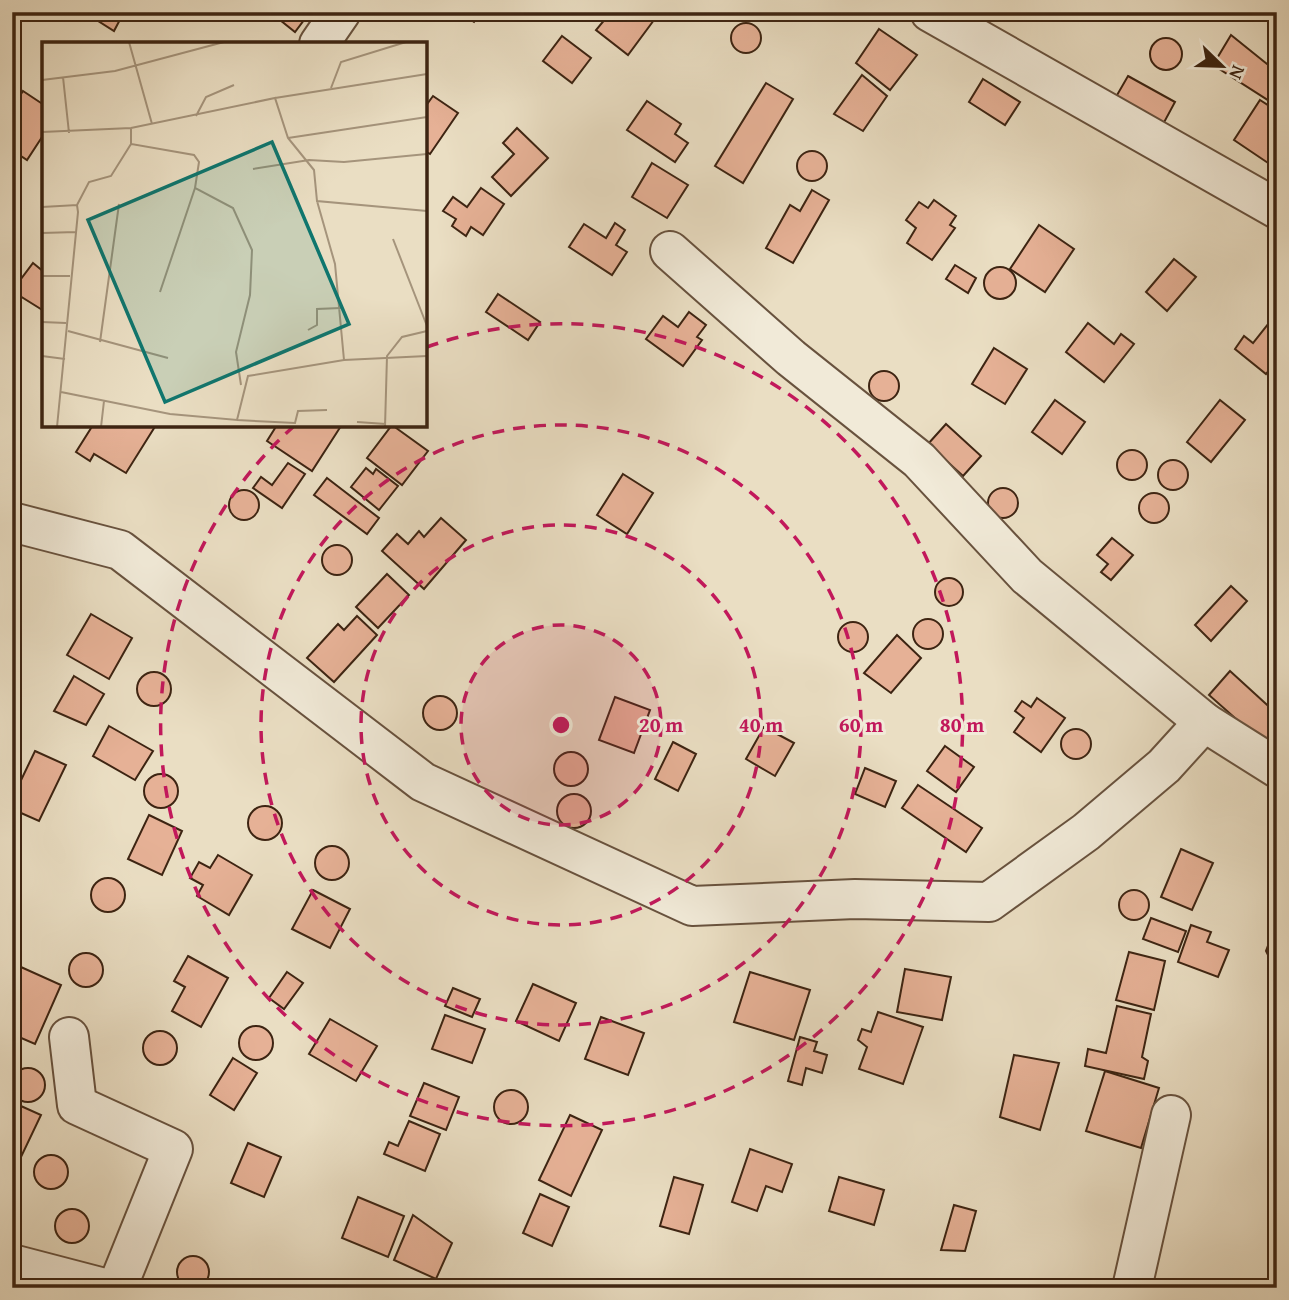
<svg xmlns="http://www.w3.org/2000/svg" width="1289" height="1300" viewBox="0 0 1289 1300" font-family="'Gentium Book Plus',serif">
	<rect width="100%" height="100%" fill="#eadec3"/>
	<filter id="stains"><feTurbulence type="fractalNoise" baseFrequency=".00286" numOctaves="4"/><feColorMatrix values="0 0 0 0 .2 0 0 0 0 .09 0 0 0 0 .02 0 0 0 .5 -.17"/></filter>
	<radialGradient id="worn" r=".72"><stop offset=".6" stop-color="#630" stop-opacity="0"/><stop offset="1" stop-color="#630" stop-opacity=".3"/></radialGradient>
	<g fill="#e6b196" stroke="#3d2412" stroke-width="2">
		<path d="M84 12H124L114 31Z"/>
		<path d="M270 12H301L307 16 295 32Z"/>
		<path d="M459 12H481L474 22Z"/>
		<path d="M611 12H644L654 20 628 55 596 30Z"/>
		<circle cx="746" cy="38" r="15"/>
		<path d="M879 29 917 55 890 90 856 63Z"/>
		<path d="M1231 35 1277 72V106L1213 65Z"/>
		<path d="M562 36 591 58 572 83 543 61Z"/>
		<circle cx="1166" cy="54" r="16"/>
		<path d="M862 75 887 96 863 131 834 114Z"/>
		<path d="M1128 76 1175 102 1161 128 1113 102Z"/>
		<path d="M983 79 1020 102 1005 125 969 102Z"/>
		<path d="M766 83 793 99 743 183 715 166Z"/>
		<path d="M23 91 44 105V134L27 160 12 150V119L17 111 12 108Z"/>
		<path d="M433 96 458 113 430 154 425 151V107Z"/>
		<path d="M1260 100 1277 111V162L1274 167 1234 140Z"/>
		<path d="M647 101 681 124 675 134 688 143 675 162 627 130Z"/>
		<path d="M517 128 548 158 511 196 492 177 514 154 503 143Z"/>
		<circle cx="812" cy="166" r="15"/>
		<path d="M652 163 688 185 667 218 632 197Z"/>
		<path d="M481 188 504 204 483 235 471 227 466 236 452 226 456 219 443 211 453 197 467 207Z"/>
		<path d="M812 190 829 200 793 263 766 248 790 205 800 211Z"/>
		<path d="M934 200 956 216 950 225 955 228 932 260 907 243 916 228 906 220 919 202 928 208Z"/>
		<path d="M615 223 625 230 616 245 627 252 612 275 569 247 584 224 606 238Z"/>
		<path d="M1039 225 1074 249 1045 292 1010 269Z"/>
		<path d="M1174 259 1196 277 1167 311 1146 292Z"/>
		<path d="M33 263 44 272V311L12 291Z"/>
		<path d="M955 265 976 278 968 293 946 279Z"/>
		<circle cx="1000" cy="283" r="16"/>
		<path d="M498 294 540 322 528 340 486 312Z"/>
		<path d="M689 312 706 325 697 337 702 340 683 366 646 339 663 316 678 327Z"/>
		<path d="M1276 314 1277 361 1266 374 1235 349 1244 336 1253 343Z"/>
		<path d="M1088 323 1114 344 1121 334 1134 344 1104 382 1066 352Z"/>
		<path d="M994 348 1027 369 1005 404 972 384Z"/>
		<circle cx="884" cy="386" r="15"/>
		<path d="M1055 400 1085 422 1062 454 1032 432Z"/>
		<path d="M1220 400 1245 420 1211 462 1187 442Z"/>
		<path d="M946 424 981 456 963 476 928 444Z"/>
		<path d="M93 425H156L126 473 94 454 90 461 76 452Z"/>
		<path d="M277 425H341V426L312 471 267 441Z"/>
		<path d="M392 425 428 451 402 485 367 458Z"/>
		<circle cx="1132" cy="465" r="15"/>
		<circle cx="1173" cy="475" r="15"/>
		<path d="M288 463 305 474 282 508 253 488 261 477 272 485Z"/>
		<path d="M366 468 373 474 376 469 398 486 379 510 351 487Z"/>
		<path d="M623 474 653 493 627 534 597 515Z"/>
		<path d="M327 478 379 518 367 534 314 495Z"/>
		<circle cx="1003" cy="503" r="15"/>
		<circle cx="244" cy="505" r="15"/>
		<circle cx="1154" cy="508" r="15"/>
		<path d="M441 518 466 540 424 589 382 551 397 534 408 544 419 531 424 537Z"/>
		<path d="M1112 538 1133 555 1111 580 1101 572 1108 564 1097 555Z"/>
		<circle cx="337" cy="560" r="15"/>
		<path d="M387 574 409 595 378 628 356 607Z"/>
		<circle cx="949" cy="592" r="14"/>
		<path d="M1231 586 1247 601 1211 641 1195 625Z"/>
		<path d="M91 614 132 638 109 679 67 655Z"/>
		<path d="M357 616 377 635 334 682 307 658 338 624 344 630Z"/>
		<circle cx="928" cy="634" r="15"/>
		<circle cx="853" cy="637" r="15"/>
		<path d="M897 635 921 658 891 693 864 673Z"/>
		<path d="M1230 671 1277 714V741L1270 749 1209 695Z"/>
		<circle cx="154" cy="689" r="17"/>
		<path d="M74 676 104 694 86 725 54 711Z"/>
		<circle cx="440" cy="713" r="17"/>
		<path d="M615 697 650 710 634 753 599 740Z"/>
		<path d="M1037 698 1065 718 1041 752 1014 732 1024 718 1015 711 1022 701 1031 707Z"/>
		<path d="M109 726 153 751 135 780 93 756Z"/>
		<path d="M764 727 794 743 775 776 746 759Z"/>
		<circle cx="1076" cy="744" r="15"/>
		<path d="M673 742 696 754 678 791 655 779Z"/>
		<path d="M945 746 974 767 956 792 927 771Z"/>
		<path d="M35 751 66 765 39 821 12 809V799Z"/>
		<circle cx="571" cy="769" r="17"/>
		<path d="M865 768 896 781 885 807 855 794Z"/>
		<circle cx="161" cy="791" r="17"/>
		<path d="M918 785 982 828 966 852 902 808Z"/>
		<circle cx="574" cy="811" r="17"/>
		<circle cx="265" cy="823" r="17"/>
		<path d="M149 815 182 831 162 875 128 859Z"/>
		<circle cx="332" cy="863" r="17"/>
		<path d="M1181 849 1213 863 1192 910 1161 897Z"/>
		<path d="M218 855 252 875 229 915 197 896 203 885 190 878 199 862 210 868Z"/>
		<circle cx="108" cy="895" r="17"/>
		<path d="M313 890 350 909 330 948 292 929Z"/>
		<circle cx="1134" cy="905" r="15"/>
		<path d="M1151 918 1186 931 1178 952 1143 939Z"/>
		<path d="M1191 925 1211 932 1207 942 1229 950 1218 977 1178 962Z"/>
		<path d="M1275 937H1277V962L1270 959 1266 951 1269 943Z"/>
		<path d="M1129 952 1165 961 1154 1010 1116 1000Z"/>
		<circle cx="86" cy="970" r="17"/>
		<path d="M188 956 228 978 201 1027 172 1011 185 987 174 981Z"/>
		<path d="M12 963 61 985 35 1044 12 1034Z"/>
		<path d="M905 969 951 977 942 1020 897 1012Z"/>
		<path d="M287 972 303 983 284 1009 269 998Z"/>
		<path d="M750 972 810 990 794 1040 734 1022Z"/>
		<path d="M533 984 576 1003 559 1041 516 1021Z"/>
		<path d="M453 988 480 999 472 1017 445 1006Z"/>
		<path d="M1117 1006 1151 1014 1142 1057 1148 1061 1144 1079 1085 1066 1088 1049 1106 1053Z"/>
		<path d="M878 1012 923 1027 903 1084 859 1069 867 1047 858 1040 862 1029 871 1032Z"/>
		<path d="M445 1015 485 1029 472 1063 432 1049Z"/>
		<path d="M601 1017 644 1033 628 1075 585 1059Z"/>
		<path d="M330 1019 377 1046 356 1081 309 1054Z"/>
		<circle cx="256" cy="1043" r="17"/>
		<circle cx="160" cy="1048" r="17"/>
		<path d="M800 1037 817 1042 814 1051 827 1055 822 1073 806 1068 802 1085 788 1081Z"/>
		<path d="M1014 1055 1059 1063 1040 1130 1000 1117Z"/>
		<path d="M233 1058 257 1073 234 1110 210 1095Z"/>
		<circle cx="28" cy="1085" r="17"/>
		<path d="M1105 1071 1159 1088 1141 1148 1086 1131Z"/>
		<path d="M424 1083 459 1097 446 1130 410 1116Z"/>
		<circle cx="511" cy="1107" r="17"/>
		<path d="M12 1102 41 1115 21 1157 12 1153Z"/>
		<path d="M570 1115 602 1130 571 1196 539 1180Z"/>
		<path d="M409 1121 440 1134 425 1171 384 1154 389 1142 398 1146Z"/>
		<path d="M248 1143 281 1157 264 1197 231 1183Z"/>
		<path d="M750 1149 792 1164 782 1192 766 1186 757 1211 732 1202Z"/>
		<circle cx="51" cy="1172" r="17"/>
		<path d="M674 1177 703 1185 689 1234 660 1226Z"/>
		<path d="M839 1177 884 1190 874 1225 829 1211Z"/>
		<path d="M540 1194 569 1207 552 1246 523 1233Z"/>
		<path d="M358 1197 404 1216 388 1257 342 1238Z"/>
		<path d="M954 1205 976 1211 965 1251 941 1250Z"/>
		<circle cx="72" cy="1226" r="17"/>
		<path d="M413 1215 452 1243 436 1279 394 1260Z"/>
		<circle cx="193" cy="1272" r="16"/>
		<path d="M1060 1279 1071 1281 1077 1288H1047L1054 1280Z"/>
		<path d="M825 1281 848 1287 847 1288H823Z"/>
		<path d="M947 1284H953L962 1288H941Z"/>
	</g>
	<g fill="none" stroke-linecap="round" stroke-linejoin="round">
		<g stroke="#68523e" stroke-width="42">
			<g id="minor">
				<path d="M930 12 1277 209"/>
				<path d="M319 44 341 12"/>
				<path d="M670 251 791 358 919 460 1027 576 1204 722"/>
				<path d="M12 522 120 550 423 782 692 906 855 899 989 902 1086 832 1164 766 1204 722 1277 768"/>
				<path d="M69 1037 77 1105 173 1149 117 1288"/>
				<path d="M12 1264 104 1288"/>
				<path d="M1132 1288 1171 1115"/>
			</g>
		</g>
		<use href="#minor" stroke="#f1ead8" stroke-width="38"/>
	</g>
	<circle cx="561" cy="725" r="100" fill="#c2185b" fill-opacity=".12"/>
	<g fill="none" stroke="#c2185b" stroke-width="3.5" stroke-dasharray="12 9">
		<circle cx="561" cy="725" r="100"/>
		<circle cx="561" cy="725" r="200"/>
		<circle cx="561" cy="725" r="300"/>
		<path d="M427 347A401 401 0 1 1 293 427"/>
	</g>
	<g transform="translate(42 42)">
		<rect width="385" height="385" fill="#eadec3"/>
		<path fill="none" stroke="#a5947c" stroke-width="2" d="M87 0 110 82M21 35 27 91M0 38 73 29 182 0M289 46 299 20 364 0M233 56 385 32M154 74 164 55 192 43M89 86V102L152 113 157 120 153 146 191 166 210 208 208 253 194 310 199 343M0 90 89 86 233 56 246 96 272 128 275 159 385 169M246 96 385 75M211 127 267 118 302 120 385 112M275 159 293 222 302 318M35 163 47 140 69 134 89 102M0 165 35 163 36 170 15 385M0 191 34 190M351 197 385 284M0 234H28M118 250 153 146M0 280 24 281M266 288 275 283V267L299 266M26 289 126 316M58 300 77 162M0 314 23 317M19 350 128 372 195 378 206 334 302 318 385 314M195 378 253 381 256 369 285 368M315 380 344 382M59 385 62 359M343 385 345 314 360 295 385 289"/>
		<path fill="#0f766e" fill-opacity="0.15" stroke="#0f766e" stroke-width="3.5" d="M230 100 307 282 123 360 46 178Z"/>
		<rect width="385" height="385" fill="none" stroke="#3d2412" stroke-width="3.5"/>
	</g>
	<circle cx="561" cy="725" r="10" fill="#c2185b" stroke="#f1ead8" stroke-width="3.5"/>
	<g font-size="21" text-anchor="middle" font-weight="bold" fill="#c2185b" stroke="#f1ead8" stroke-width="6" stroke-linejoin="round" paint-order="stroke">
		<text x="661" y="732">20 m</text>
		<text x="761" y="732">40 m</text>
		<text x="861" y="732">60 m</text>
		<text x="962" y="732">80 m</text>
	</g>
	<rect width="1289" height="1300" fill="none" stroke="#eadec3" stroke-width="42"/>
	<rect x="14" y="14" width="1261" height="1272" fill="none" stroke="#3d2412" stroke-width="3.5"/>
	<rect x="21" y="21" width="1247" height="1258" fill="none" stroke="#3d2412" stroke-width="2"/>
	<g transform="translate(1222 66) rotate(113)" stroke="#f1ead8" stroke-width="5" paint-order="stroke">
	<path d="M0-5L12 26L0 18L-12 26Z" fill="#3d2412"/>
	<text y="-10" font-size="19" font-weight="bold" text-anchor="middle" fill="#3d2412">N</text>
	</g>
	<rect width="100%" height="100%" filter="url(#stains)"/>
	<rect width="100%" height="100%" fill="url(#worn)"/>
</svg>
